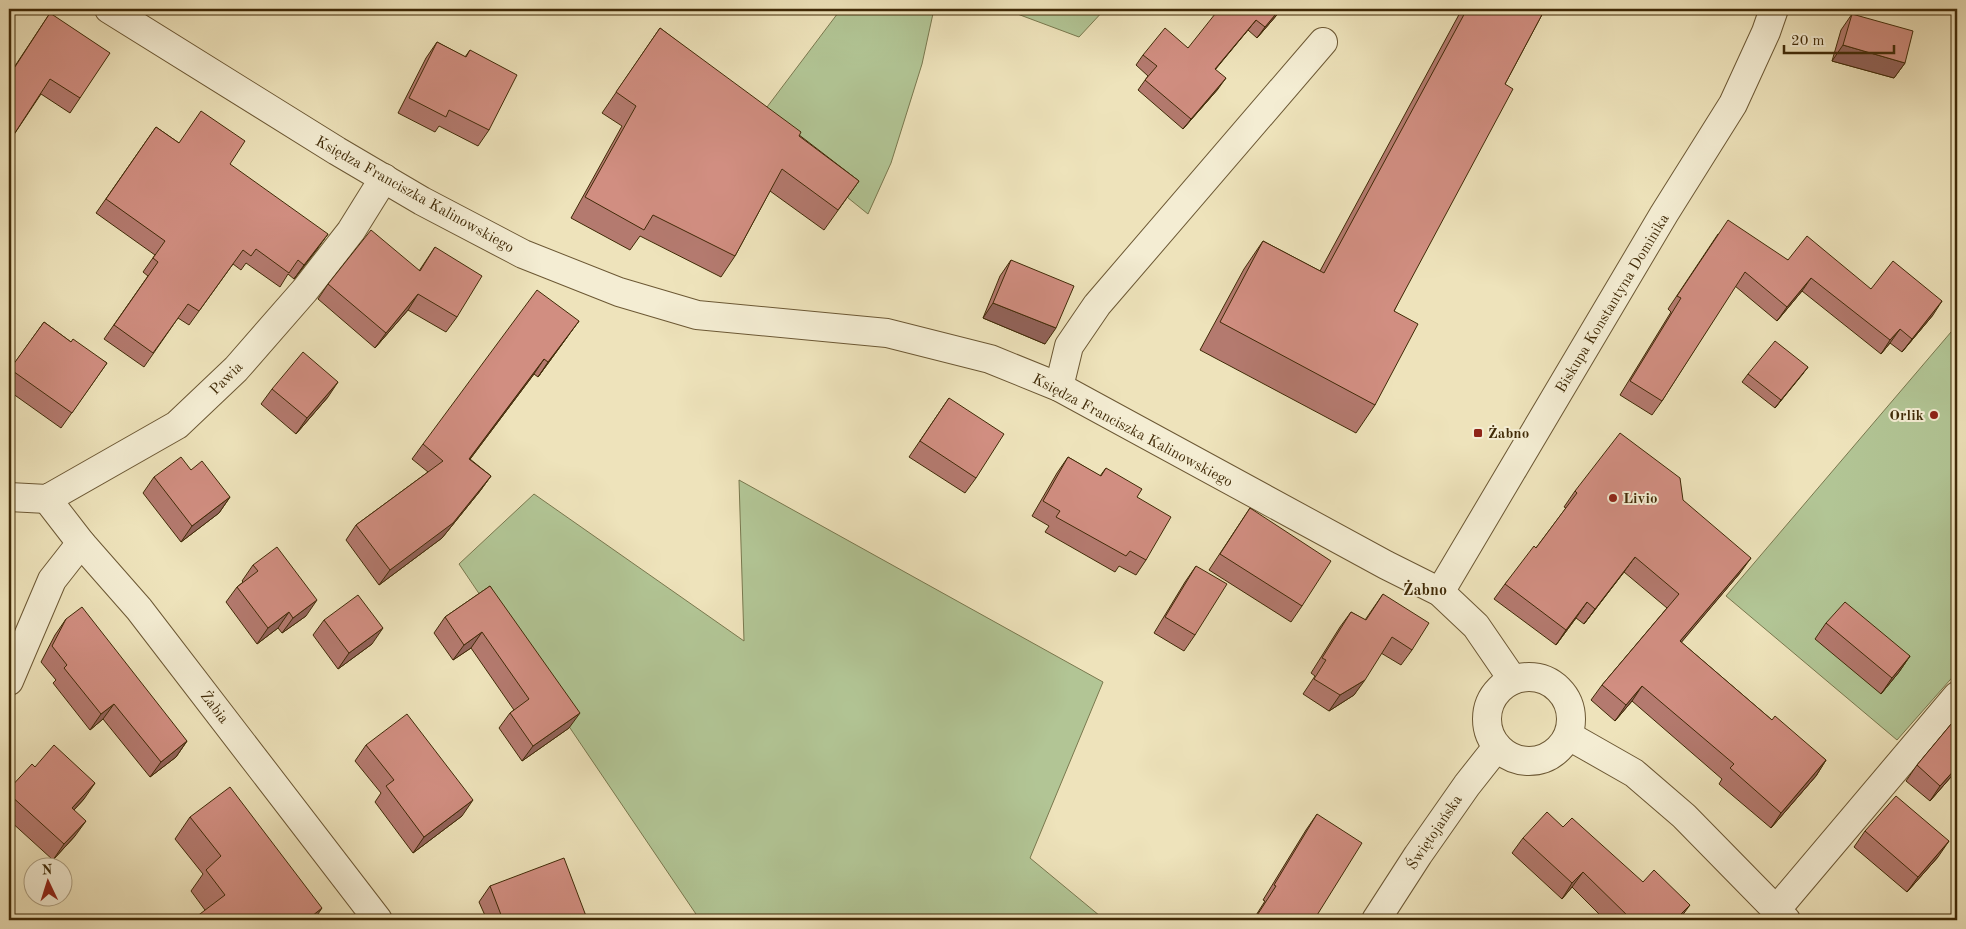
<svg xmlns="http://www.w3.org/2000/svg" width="1966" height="929" viewBox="0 0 1966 929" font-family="'Old Standard TT',serif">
	<rect width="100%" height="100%" fill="#eee3bb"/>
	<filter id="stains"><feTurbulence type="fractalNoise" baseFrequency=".004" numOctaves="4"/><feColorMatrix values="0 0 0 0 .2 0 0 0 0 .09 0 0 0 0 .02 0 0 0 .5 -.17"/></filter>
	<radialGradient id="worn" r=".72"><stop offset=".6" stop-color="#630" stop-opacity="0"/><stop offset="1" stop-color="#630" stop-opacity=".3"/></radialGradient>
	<g fill="#b2c595" stroke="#79784e">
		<path d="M841 9H934L922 64 891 163 868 214 755 123Z"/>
		<path d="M1004 9H1105L1079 37Z"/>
		<path d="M1957 325V672L1897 740 1726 596Z"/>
		<path d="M739 480 1103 682 1030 858 1100 916 1095 920H700L459 564 534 494 744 641Z"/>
	</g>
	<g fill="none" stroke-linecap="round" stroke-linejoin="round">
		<g stroke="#6c5834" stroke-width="30">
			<g id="street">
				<path d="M109 9 337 151 422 201 523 254 619 292 697 315 887 333 990 359 1059 387 1386 565 1440 592 1476 626 1513 680"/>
				<path d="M1059 387 1069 346 1097 305 1323 42"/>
				<path d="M9 497 47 499 177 425 236 369 305 290 351 231 384 178"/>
				<path d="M47 499 81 543 139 609 378 920"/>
				<path d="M1440 592 1664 214 1733 104 1766 32 1774 9"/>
				<circle cx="1529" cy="719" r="42"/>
				<path d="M9 681 52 580 81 543"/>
				<path d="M1569 736 1634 773 1684 816 1786 920"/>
				<path d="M1776 910 1957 696"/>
				<path d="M1376 920 1418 855 1467 785 1497 747"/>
			</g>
		</g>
		<use href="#street" stroke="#f4edd3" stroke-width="28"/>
	</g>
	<g fill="#b47a6f" stroke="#402a07">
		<path d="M1282 9 1257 38 1248 30 1215 70 1218 89 1183 129 1138 90 1148 76 1136 65 1143 55 1188 48Z"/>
		<path d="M1462 9H1545L1505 84 1394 311 1375 405 1356 433 1200 350 1244 269 1263 241 1320 271Z"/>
		<path d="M50 13 80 98 70 113 41 94 9 142V75Z"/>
		<path d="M1852 14 1905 63 1894 78 1832 61 1841 30Z"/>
		<path d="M660 28 859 181 824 230 770 191 735 256 721 277 640 236 630 250 571 218 622 126 602 113Z"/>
		<path d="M437 42 465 57 470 50 489 130 478 146 439 126 435 132 398 113 426 58Z"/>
		<path d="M156 127 179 143 230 164 318 248 294 279 288 274 280 287 246 263 241 270 233 264 189 325 178 318 144 367 104 339 148 276 143 272 155 255 96 213Z"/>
		<path d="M1718 234 1788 260 1871 289 1933 315 1902 352 1890 343 1881 354 1802 291 1777 321 1735 286 1662 401 1652 415 1620 395 1671 312 1668 309Z"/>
		<path d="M435 247 457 317 446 332 408 310 375 348 318 299 328 284 419 271Z"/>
		<path d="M1011 260 1045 344 983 318 1000 276Z"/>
		<path d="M44 322 71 342 107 363 61 428 9 391V371Z"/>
		<path d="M568 336 538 377 534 374 470 459 491 476 480 491 442 538 379 585 346 540 356 525 428 472 412 459 423 444Z"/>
		<path d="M1808 367 1775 408 1742 382 1748 374Z"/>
		<path d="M272 389 328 397 296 434 261 404Z"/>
		<path d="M949 398 976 478 965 493 909 457Z"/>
		<path d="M1068 457 1100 476 1106 468 1137 497 1146 560 1136 575 1119 566 1115 572 1045 532 1049 526 1032 516 1057 473Z"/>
		<path d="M191 470 230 497 219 513 181 542 143 493 154 477Z"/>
		<path d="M1575 491 1683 500 1740 573 1681 642 1772 720 1826 760 1816 776 1771 828 1719 784 1722 779 1632 701 1615 721 1591 700 1602 685 1667 608 1624 572 1584 624 1576 618 1556 645 1494 599 1505 584 1536 548 1566 508 1564 507Z"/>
		<path d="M1250 508 1302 606 1291 622 1209 570Z"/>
		<path d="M253 565 306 616 282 633 278 628 257 644 226 602 237 587 243 582 242 581Z"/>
		<path d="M1196 566 1195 635 1184 651 1154 633 1185 582Z"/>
		<path d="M490 586 569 728 522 761 499 728 510 713 514 710 471 648 453 660 434 633 445 617Z"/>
		<path d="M1383 594 1412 650 1401 665 1381 653 1354 695 1329 711 1303 694 1315 676 1311 673 1340 627 1351 612 1365 620Z"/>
		<path d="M66 619 187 741 176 757 150 777 103 719 90 730 53 683 56 680 41 662 55 635Z"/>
		<path d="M324 620 372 644 338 669 313 635Z"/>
		<path d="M1826 623 1910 656 1899 672 1881 694 1815 639Z"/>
		<path d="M1957 717V770L1930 801 1906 781 1917 765Z"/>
		<path d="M366 745 462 816 413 853 375 802 381 793 355 761Z"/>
		<path d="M35 767 84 799 74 810 75 836 53 860 9 820V789Z"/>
		<path d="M1317 814 1314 920H1253L1265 901 1263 900 1306 830Z"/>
		<path d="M190 817 314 920 205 910 191 891 203 874 175 839Z"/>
		<path d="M1563 827 1679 920H1605L1572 887 1562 899 1512 853 1523 838Z"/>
		<path d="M1865 831 1938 857 1907 892 1854 847Z"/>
		<path d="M490 886 586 916 584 920H487L479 902Z"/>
	</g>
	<g fill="#92635a" stroke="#402a07">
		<path d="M1280 9H1282L1257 38 1265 27Z"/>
		<path d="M1256 20 1248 30 1207 79 1215 69Z"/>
		<path d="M1843 45 1905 63 1894 78 1832 61Z"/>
		<path d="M1226 78 1218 89 1183 129 1191 119Z"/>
		<path d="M328 234 318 248 294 279 304 265Z"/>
		<path d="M1811 278 1802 291 1777 321 1787 307Z"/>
		<path d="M418 294 408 310 375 348 386 333Z"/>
		<path d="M1942 301 1933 315 1902 352 1912 339Z"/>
		<path d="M993 303 1056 328 1045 344 983 318Z"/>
		<path d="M579 321 568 336 538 377 548 362Z"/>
		<path d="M1900 329 1890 343 1881 354 1890 340Z"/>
		<path d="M544 359 534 374 459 474 469 459Z"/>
		<path d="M1808 367 1802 375 1775 408 1781 400Z"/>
		<path d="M338 382 328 397 296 434 307 418Z"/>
		<path d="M491 476 480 491 442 538 379 585 390 570Z"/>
		<path d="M230 497 219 513 181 542 192 526Z"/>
		<path d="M1635 557 1624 572 1584 624 1595 609Z"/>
		<path d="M1751 558 1740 573 1669 657 1680 641Z"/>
		<path d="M317 600 306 616 282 633 293 618Z"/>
		<path d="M1587 602 1576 618 1556 645 1566 630Z"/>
		<path d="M289 612 278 628 257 644 268 628Z"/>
		<path d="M383 628 372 644 338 669 349 653Z"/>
		<path d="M482 632 471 648 453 660 464 645Z"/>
		<path d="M1910 656 1899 672 1881 694 1892 678Z"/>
		<path d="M1365 680 1354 695 1329 711 1340 695Z"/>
		<path d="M1642 686 1632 701 1615 721 1626 705Z"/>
		<path d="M114 704 103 719 90 730 101 714Z"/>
		<path d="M580 713 569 728 522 761 533 746Z"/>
		<path d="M187 741 176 757 150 777 161 762Z"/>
		<path d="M1826 760 1816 776 1771 828 1781 813Z"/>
		<path d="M1957 767V770L1930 801 1940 786Z"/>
		<path d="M95 783 84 799 61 824 72 808Z"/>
		<path d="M473 800 462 816 413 853 424 837Z"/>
		<path d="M86 821 75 836 53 860 64 844Z"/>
		<path d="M1949 841 1938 857 1907 892 1918 877Z"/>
		<path d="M1583 872 1572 887 1562 899 1572 883Z"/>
		<path d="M1690 905 1679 920H1675Z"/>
		<path d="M322 908 314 920H307Z"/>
		<path d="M586 916 584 920H576Z"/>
	</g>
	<g fill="#d18e81" stroke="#402a07">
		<path d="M1219 9H1280L1265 27 1256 20 1215 69 1226 78 1191 119 1145 80 1157 66 1143 55 1165 28 1188 48Z"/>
		<path d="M1467 9H1545L1505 84 1513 89 1394 311 1418 324 1375 405 1220 322 1263 241 1324 273Z"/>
		<path d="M50 13 110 53 80 98 50 79 9 142V76Z"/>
		<path d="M1852 14 1913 31 1905 63 1843 45Z"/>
		<path d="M660 28 801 132 799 136 859 181 838 210 782 169 735 256 653 215 644 230 585 197 636 106 616 92Z"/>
		<path d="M437 42 466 57 470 50 517 75 489 130 449 110 446 117 409 98Z"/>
		<path d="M201 111 245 141 230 164 328 234 304 265 298 260 289 273 256 249 251 256 243 250 199 311 188 304 153 353 114 325 158 262 153 258 165 241 106 199 156 127 179 143Z"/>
		<path d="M1728 220 1788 260 1807 236 1871 289 1893 261 1942 301 1912 339 1900 329 1890 340 1811 278 1787 307 1745 272 1662 401 1630 381 1681 298 1677 296Z"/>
		<path d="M371 230 420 271 435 247 482 276 457 317 418 294 386 333 328 284Z"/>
		<path d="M1011 260 1074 286 1056 328 993 303Z"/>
		<path d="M537 290 579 321 548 362 544 359 469 459 491 476 453 523 390 570 356 525 443 461 423 444Z"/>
		<path d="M44 322 71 342 73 339 107 363 72 413 10 369Z"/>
		<path d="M1775 341 1808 367 1781 400 1748 374Z"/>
		<path d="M303 352 338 382 307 418 272 389Z"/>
		<path d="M949 398 1004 434 976 478 920 441Z"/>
		<path d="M1620 433 1680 478 1683 500 1751 558 1680 641 1772 720 1775 716 1826 760 1781 813 1730 768 1734 764 1642 686 1626 705 1602 685 1679 594 1635 557 1595 609 1587 602 1566 630 1505 584 1534 546 1536 548 1577 493 1575 491Z"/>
		<path d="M181 457 191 470 202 461 230 497 192 526 154 477Z"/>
		<path d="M1068 457 1101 476 1106 468 1142 489 1137 497 1171 517 1146 560 1130 551 1126 556 1056 517 1060 511 1043 501Z"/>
		<path d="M1250 508 1331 561 1302 606 1220 554Z"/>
		<path d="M277 547 317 600 293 618 289 612 268 628 237 587 258 571 253 565Z"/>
		<path d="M1196 566 1227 584 1195 635 1165 617Z"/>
		<path d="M490 586 580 713 533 746 510 713 529 699 482 632 464 645 445 617Z"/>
		<path d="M1383 594 1429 623 1412 650 1392 637 1365 680 1340 695 1314 679 1326 660 1322 658 1351 612 1366 620Z"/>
		<path d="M358 595 383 628 349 653 324 620Z"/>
		<path d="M1845 602 1910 656 1892 678 1826 623Z"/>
		<path d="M82 607 187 741 161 762 114 704 101 714 64 668 67 665 52 646 66 619Z"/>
		<path d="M407 714 473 800 424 837 386 786 394 780 366 745Z"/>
		<path d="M1957 717V767L1940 786 1917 765Z"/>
		<path d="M54 745 95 783 72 808 86 821 64 844 9 794V789L32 764 35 767Z"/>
		<path d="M230 787 322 908 307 920H192L225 895 206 870 221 856 190 817Z"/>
		<path d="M1896 796 1949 841 1918 877 1865 831Z"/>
		<path d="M1547 812 1563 827 1572 818 1643 882 1654 870 1690 905 1675 920H1632L1583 872 1572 883 1523 838Z"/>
		<path d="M1317 814 1362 843 1314 920H1254L1276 886 1274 885Z"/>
		<path d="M564 858 586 916 576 920H503L490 886Z"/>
		<path d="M1455 916 1460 920H1451Z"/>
	</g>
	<g fill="#8f2418" stroke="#f4edd3" stroke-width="2">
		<circle cx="1934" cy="415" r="5"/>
		<rect x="1473" y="428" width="10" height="10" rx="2.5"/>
		<circle cx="1613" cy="498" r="5"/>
	</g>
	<g text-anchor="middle" stroke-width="4" stroke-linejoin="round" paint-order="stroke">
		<g font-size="15" fill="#402a07" stroke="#f4edd3">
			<text transform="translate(415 194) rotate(29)" y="5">Księdza Franciszka Kalinowskiego</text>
			<text transform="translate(1612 303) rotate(-59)" y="5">Biskupa Konstantyna Dominika</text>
			<text transform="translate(226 378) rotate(-45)" y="5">Pawia</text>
			<text transform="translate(1133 430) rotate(28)" y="5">Księdza Franciszka Kalinowskiego</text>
			<text transform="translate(215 707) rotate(53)" y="5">Żabia</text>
			<text transform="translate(1434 832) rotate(-56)" y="5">Świętojańska</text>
		</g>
		<g font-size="15" font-weight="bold" fill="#402a07" stroke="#f4edd3" text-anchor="start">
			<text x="1924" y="420" text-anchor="end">Orlik</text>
			<text x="1488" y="438">Żabno</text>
			<text x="1623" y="503">Livio</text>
		</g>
		<g font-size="16" font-weight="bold" fill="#402a07" stroke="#f4edd3">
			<text x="1425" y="595">Żabno</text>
		</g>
	</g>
	<rect width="1966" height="929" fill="none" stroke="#eee3bb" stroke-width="30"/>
	<rect x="10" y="10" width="1946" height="909" fill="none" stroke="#402a07" stroke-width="2.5"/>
	<rect x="15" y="15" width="1936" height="899" fill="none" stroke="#402a07"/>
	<g transform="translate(48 882) rotate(356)"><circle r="24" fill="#f4edd3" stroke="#ac9f81"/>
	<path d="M0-4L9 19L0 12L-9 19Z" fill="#8f2418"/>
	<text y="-8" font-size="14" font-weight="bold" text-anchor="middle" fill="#402a07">N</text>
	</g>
	<path d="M1784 45v8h110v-8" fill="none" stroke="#402a07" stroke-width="2.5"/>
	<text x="1791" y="45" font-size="15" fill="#402a07" stroke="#f4edd3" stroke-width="4" paint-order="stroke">20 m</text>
	<rect width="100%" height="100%" filter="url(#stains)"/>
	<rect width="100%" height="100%" fill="url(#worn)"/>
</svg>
